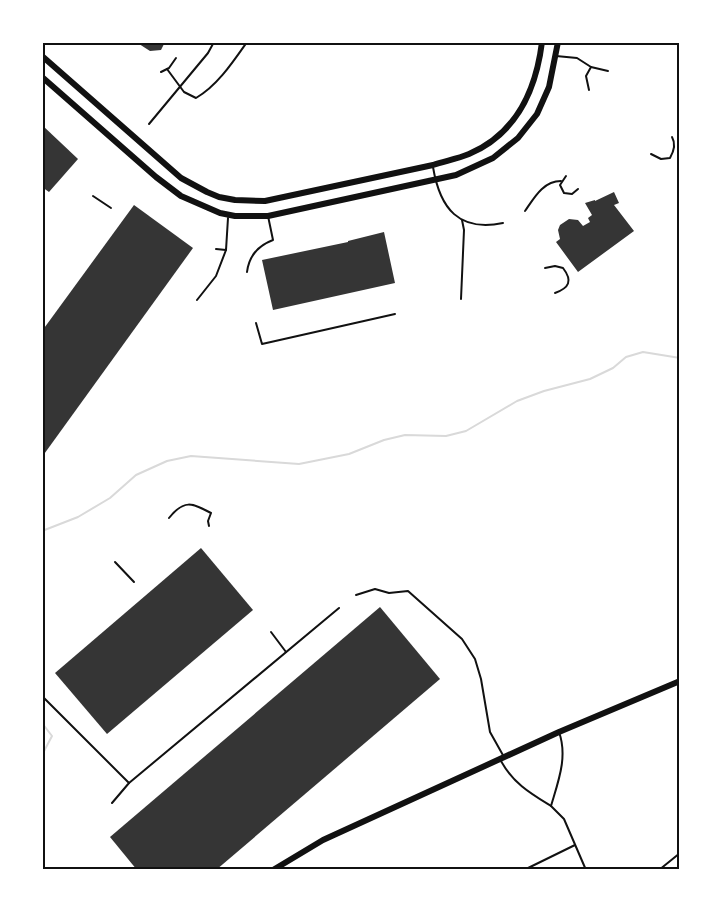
<svg xmlns="http://www.w3.org/2000/svg" width="722" height="912" viewBox="0 0 722 912" font-family="Merriweather,serif">
	<rect width="100%" height="100%" fill="#fff"/>
	<g fill="none" stroke-linecap="round" stroke-linejoin="round">
		<g stroke="#d9d9d9" stroke-width="2">
			<path d="M42 531 78 517 110 498 136 475 167 461 191 456 299 464 349 454 384 440 405 435 446 436 466 431 517 401 544 391 590 379 613 368 626 357 643 352 680 358"/>
			<path d="M42 723 52 736 42 755"/>
		</g>
	</g>
	<g fill="#353535">
		<path d="M136 42H165L161 50 150 51Z"/>
		<path d="M42 125 78 159 49 192 42 187Z"/>
		<path d="M614 192 619 203 614 205 634 231 578 272 556 242 560 239 558 230 560 225 569 219 578 220 583 226 590 222 588 218 592 215 585 203 595 200V201Z"/>
		<path d="M134 205 193 248 42 457V331Z"/>
		<path d="M384 232 395 283 273 310 262 260 348 242V241Z"/>
		<path d="M201 548 253 610 107 734 55 673Z"/>
		<path d="M380 607 440 679 216 870H137L110 837Z"/>
	</g>
	<g fill="none" stroke-linecap="round" stroke-linejoin="round">
		<g stroke="#111" stroke-width="2">
			<path d="M556 56 577 58 591 67 586 76 589 90"/>
			<path d="M591 67 608 71"/>
			<path d="M167 69 184 92 196 98C217 86 233 62 247 42"/>
			<path d="M161 72 169 68 176 58"/>
			<path d="M149 124 208 53 214 42"/>
			<path d="M651 154 661 159 670 158C674 151 676 144 672 137"/>
			<path d="M433 167C440 209 459 232 503 223"/>
			<path d="M566 176 560 185 564 193 572 194 578 189"/>
			<path d="M93 196 111 208"/>
			<path d="M525 211C534 198 543 181 561 181"/>
			<path d="M216 249 226 250 228 218"/>
			<path d="M545 268 555 266 563 268C573 281 569 288 555 293"/>
			<path d="M247 272C249 256 257 246 273 240L268 216"/>
			<path d="M461 299 464 230 462 220"/>
			<path d="M197 300 216 276 226 250"/>
			<path d="M256 323 262 344 395 314"/>
			<path d="M169 518C184 499 192 503 211 513L208 521 209 526"/>
			<path d="M115 562 134 582"/>
			<path d="M356 595 375 589 389 593 408 591 462 639 475 659 481 679 490 732 504 757"/>
			<path d="M271 632 286 652"/>
			<path d="M42 660 43 659"/>
			<path d="M42 696 129 783 112 803"/>
			<path d="M559 732C568 757 558 782 551 806L564 819 586 870"/>
			<path d="M501 761C513 783 530 793 551 806"/>
			<path d="M129 783 339 608"/>
			<path d="M524 870 575 845"/>
			<path d="M659 870 680 853"/>
		</g>
		<g stroke="#111" stroke-width="6">
			<path d="M42 56 181 178 207 192 219 197 235 200 265 201 433 165C445 161 457 159 469 154 516 134 536 90 542 42"/>
			<path d="M42 77 156 177 181 196 220 213 235 216H268L456 175 493 158 518 138 537 114 549 87 558 42"/>
			<path d="M273 870 323 840 559 732 680 681"/>
		</g>
	</g>
	<rect width="722" height="912" fill="none" stroke="#ffffff" stroke-width="87"/>
	<rect x="44" y="44" width="634" height="824" fill="none" stroke="#111" stroke-width="2"/>
</svg>
